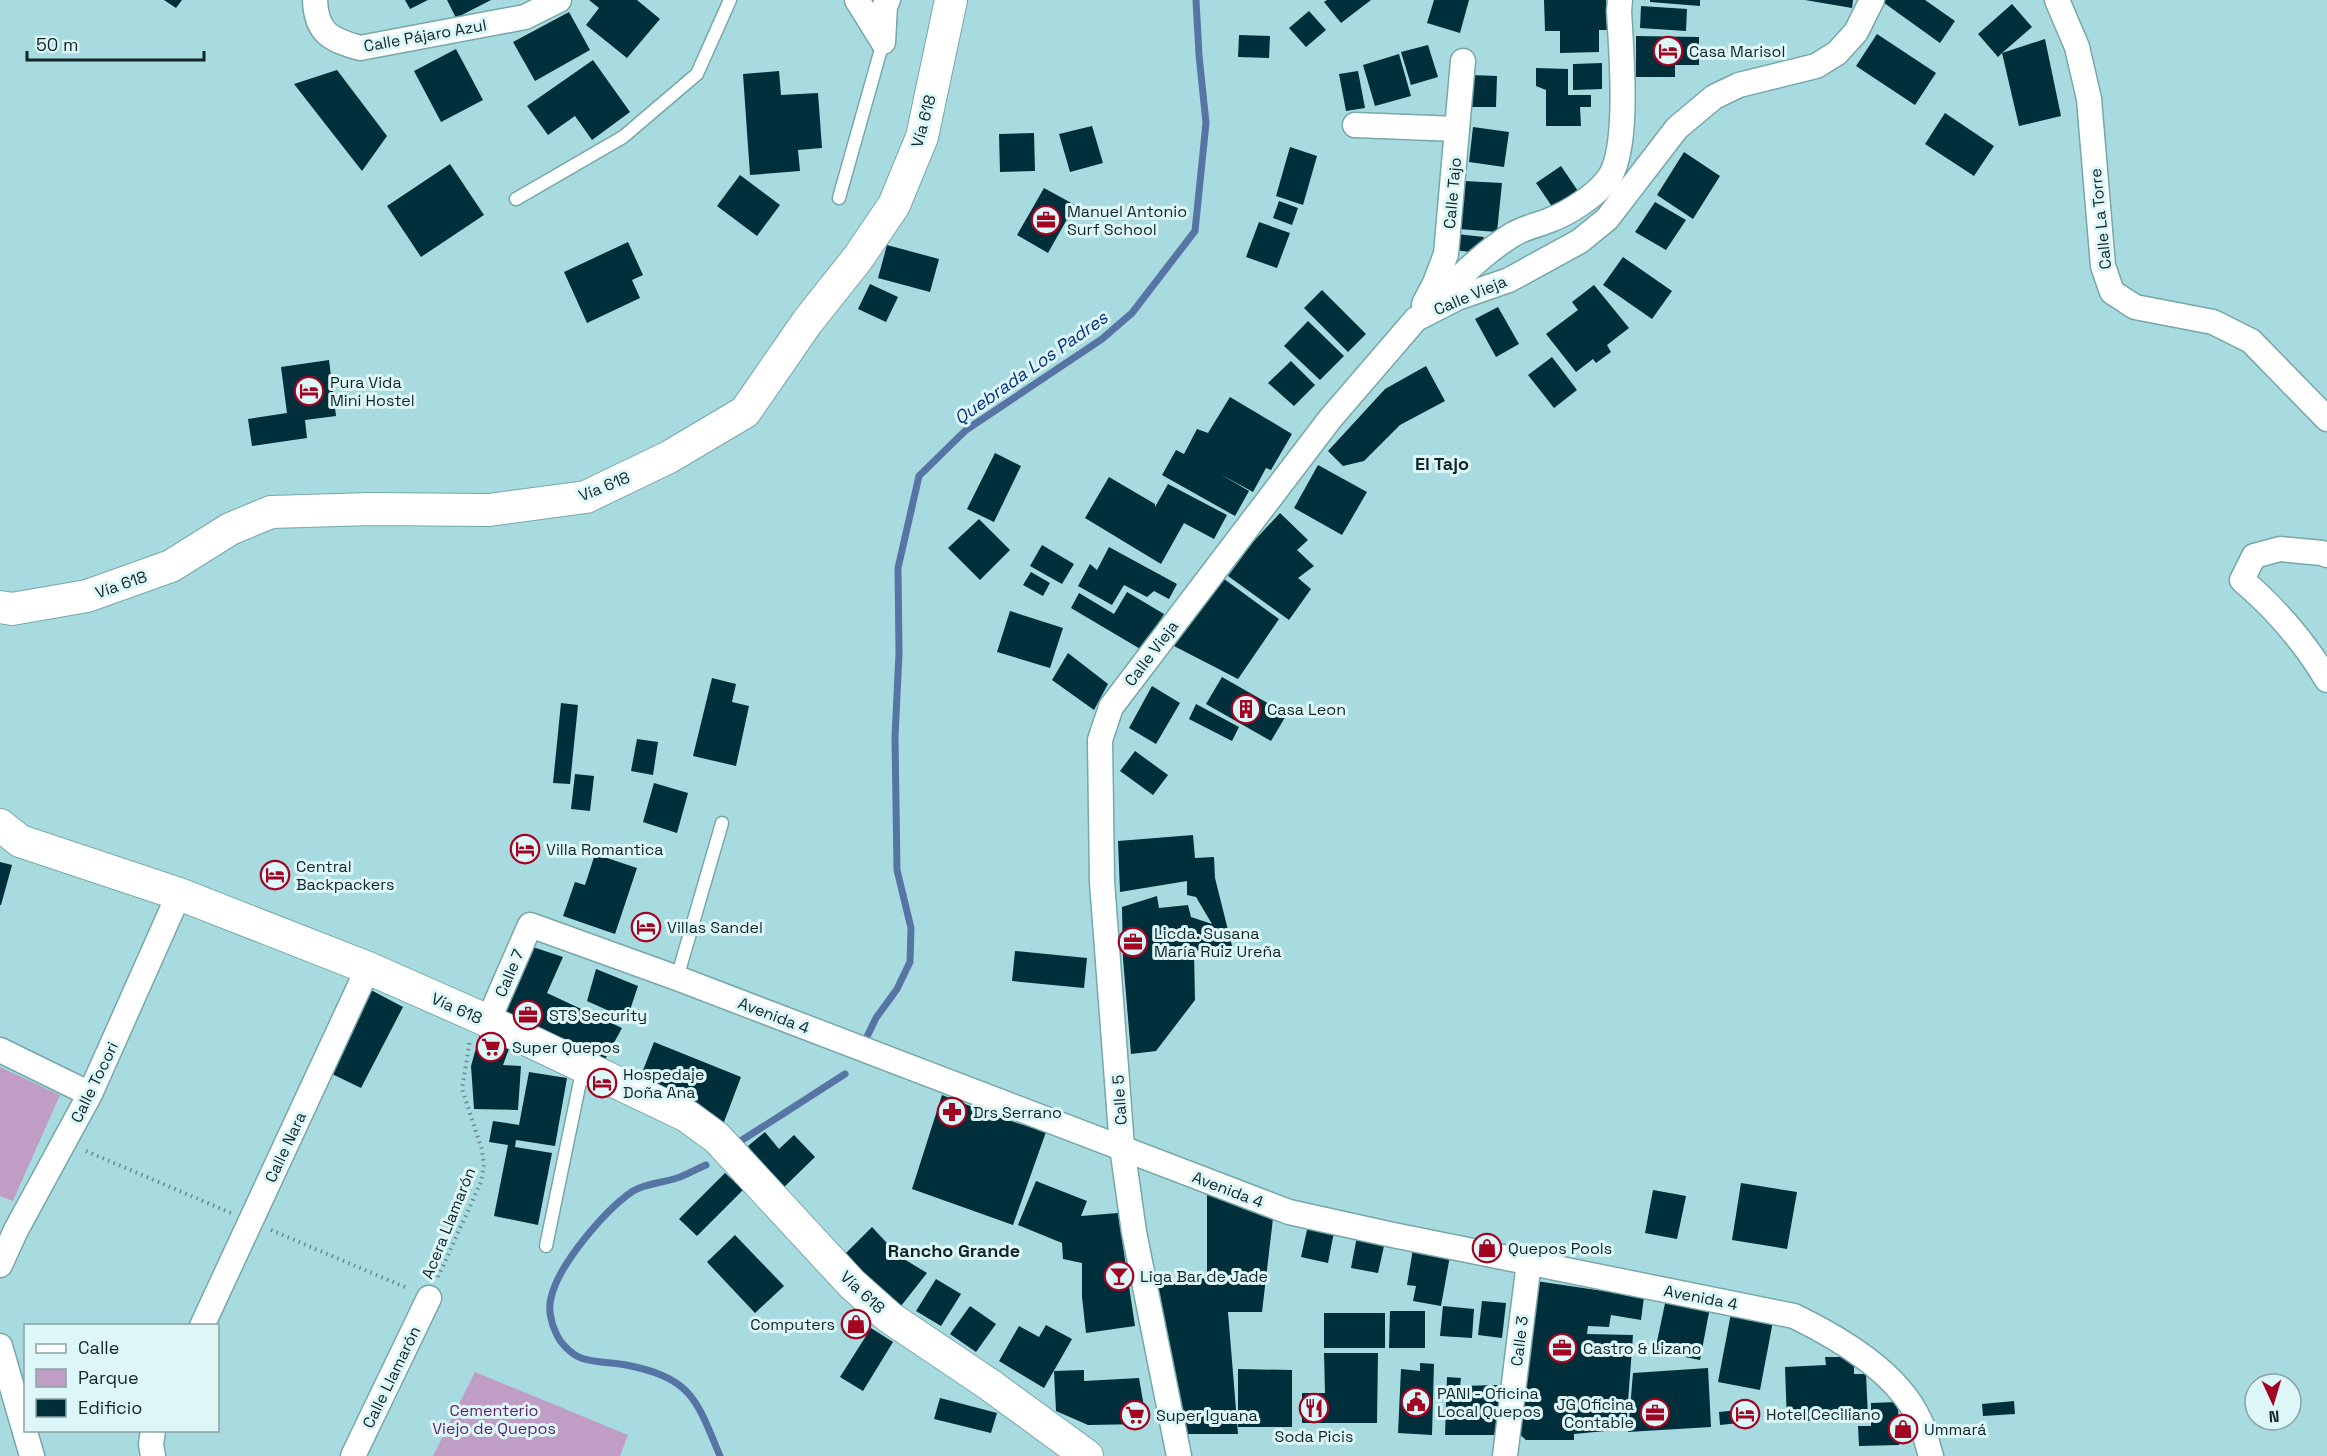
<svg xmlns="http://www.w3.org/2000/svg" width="2327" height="1456" viewBox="0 0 2327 1456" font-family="'Space Grotesk',sans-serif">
	<rect width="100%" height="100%" fill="#a8dbdf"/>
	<g fill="#c09dc4">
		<path d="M0 1067 60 1095 13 1201 0 1196Z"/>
		<path d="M475 1372 628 1435 620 1456H433Z"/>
	</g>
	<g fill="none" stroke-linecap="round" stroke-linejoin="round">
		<g stroke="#5675a5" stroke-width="7">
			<path d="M864 1043 876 1018 897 989 910 962 911 928 897 870 895 737 899 653 898 568 919 476 966 430 1102 339 1132 313 1195 231 1206 123 1199 55 1196 0"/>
			<path d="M736 1144 845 1074"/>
			<path d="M706 1165C696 1169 687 1175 677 1178 662 1183 647 1183 633 1191 605 1210 558 1265 551 1298 548 1309 551 1323 556 1333 560 1343 571 1354 581 1358 594 1363 612 1362 626 1365 692 1378 696 1399 720 1456"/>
		</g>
	</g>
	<g fill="#002f3c">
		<path d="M164 0H182L176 8Z"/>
		<path d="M405 0H428L410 9Z"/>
		<path d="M447 0H491L456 18Z"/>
		<path d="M589 0H637L660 19 627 58 586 25 599 8Z"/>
		<path d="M1327 0H1371L1341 23 1324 2Z"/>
		<path d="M1434 0H1469L1460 33 1427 23Z"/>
		<path d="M1544 0H1606L1607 30H1599V52L1560 53V31H1545Z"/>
		<path d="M1650 0H1700V6L1650 2Z"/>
		<path d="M1805 0H1853L1852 8Z"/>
		<path d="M1880 0H1925L1955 21 1940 43Z"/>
		<path d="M2012 4 2032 27 2002 53 2045 39 2061 116 2019 126 2002 53 1998 57 1978 34Z"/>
		<path d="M1641 6 1687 9 1686 31 1640 28Z"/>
		<path d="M1309 11 1326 30 1306 47 1289 28Z"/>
		<path d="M569 12 590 50 535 81 513 42Z"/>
		<path d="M1877 34 1936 73 1915 105 1856 66Z"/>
		<path d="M1239 35 1270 36 1269 58 1238 57Z"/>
		<path d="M1636 36 1699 37V65H1675V77H1636Z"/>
		<path d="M1428 45 1438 77 1411 85 1401 52Z"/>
		<path d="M456 49 483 100 441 122 414 71Z"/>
		<path d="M1399 54 1411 96 1375 106 1363 65Z"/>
		<path d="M593 60 630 112 592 140 575 116 548 135 527 106Z"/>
		<path d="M1602 63V89L1573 90V64Z"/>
		<path d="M1536 68 1568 69V95H1591V107H1580L1581 126H1546V90L1536 86Z"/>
		<path d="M337 70 387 136 362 171 294 84Z"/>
		<path d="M779 71 781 95 818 93 822 148 798 150 800 171 750 175 743 74Z"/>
		<path d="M1358 71 1365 108 1346 111 1339 74Z"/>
		<path d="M1471 75 1497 76 1496 107H1471Z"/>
		<path d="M1945 113 1994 146 1974 176 1925 144Z"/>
		<path d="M1092 126 1103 163 1070 172 1059 134Z"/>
		<path d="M1473 127 1509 132 1504 167 1469 162Z"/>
		<path d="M1034 133 1035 171 1000 172 999 134Z"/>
		<path d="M1290 147 1317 156 1303 205 1276 196Z"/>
		<path d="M1684 152 1720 176 1693 219 1657 195Z"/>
		<path d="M450 164 484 215 421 257 387 206Z"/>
		<path d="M1561 166 1578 191 1553 208 1536 183Z"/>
		<path d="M740 175 780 205 757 236 717 206Z"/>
		<path d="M1464 181 1502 183 1497 232 1459 229Z"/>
		<path d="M1044 188 1075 205 1048 253 1017 235Z"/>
		<path d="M1279 201 1298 208 1292 225 1273 218Z"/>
		<path d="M1655 202 1686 220 1666 250 1635 232Z"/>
		<path d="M1259 222 1290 233 1277 268 1246 257Z"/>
		<path d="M1456 234 1484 237 1478 253 1455 250Z"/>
		<path d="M628 242 643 275 632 280 640 298 587 323 564 272Z"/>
		<path d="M887 245 939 259 930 292 878 278Z"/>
		<path d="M1623 257 1672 291 1652 319 1603 285Z"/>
		<path d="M870 284 898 297 886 322 858 309Z"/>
		<path d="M1594 285 1629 328 1607 345 1611 352 1596 363 1593 359 1576 372 1546 334 1578 310 1572 302Z"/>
		<path d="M1322 290 1366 334 1348 352 1304 308Z"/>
		<path d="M1498 307 1519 344 1496 357 1475 319Z"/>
		<path d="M1308 321 1344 356 1320 380 1284 346Z"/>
		<path d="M1552 357 1577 390 1554 408 1528 375Z"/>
		<path d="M329 360 336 416 305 420 307 438 252 446 248 419 287 413 281 367Z"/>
		<path d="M1291 361 1315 385 1294 406 1268 383Z"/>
		<path d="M1426 366 1445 401 1400 425 1364 461 1343 466 1328 451 1385 389Z"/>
		<path d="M1230 397 1292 434 1271 470 1266 468 1253 492 1220 474 1249 491 1235 516 1162 475 1176 450 1184 454 1197 429 1208 433Z"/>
		<path d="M995 453 1021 466 994 522 967 509Z"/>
		<path d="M1318 465 1367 492 1342 535 1294 508Z"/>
		<path d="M1109 477 1155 504V507L1168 484 1227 515 1214 539 1184 523 1161 564 1085 518Z"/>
		<path d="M1280 513 1308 540 1297 550 1314 566 1298 578 1311 589 1289 620 1228 576 1253 542Z"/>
		<path d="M979 519 1010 550 980 580 948 548Z"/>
		<path d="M1042 545 1074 564 1062 584 1030 566Z"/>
		<path d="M1109 547 1177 584 1169 599 1154 591 1147 597 1124 585 1112 605 1078 586 1090 564 1097 570Z"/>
		<path d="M1031 572 1050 583 1043 596 1023 585Z"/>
		<path d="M1220 576 1279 619 1238 679 1174 646 1195 607Z"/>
		<path d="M1127 592 1164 614 1142 650 1071 608 1079 593 1114 614Z"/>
		<path d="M1010 611 1063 628 1050 668 997 652Z"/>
		<path d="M1068 653 1108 684 1094 710 1052 680Z"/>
		<path d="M1222 677 1287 714 1271 741 1206 704Z"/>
		<path d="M712 678 736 684 732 702 749 706 736 766 693 756Z"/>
		<path d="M1152 686 1180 703 1156 744 1129 728Z"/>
		<path d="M561 703 578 705 570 784 553 783Z"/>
		<path d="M1196 704 1239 727 1232 741 1189 719Z"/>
		<path d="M637 739 658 742 653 775 631 771Z"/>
		<path d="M1135 751 1168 775 1153 795 1120 771Z"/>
		<path d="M575 774 594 776 590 811 571 809Z"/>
		<path d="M654 783 688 793 677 833 643 822Z"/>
		<path d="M1193 835 1195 858 1214 857 1215 878 1232 946 1194 951 1195 1000 1156 1051 1131 1054 1123 959 1122 907 1157 896 1159 908 1188 905 1191 917 1212 924 1196 897 1187 895V881L1120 892 1118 841Z"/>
		<path d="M595 854 637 868 615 934 563 916 575 882 585 885Z"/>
		<path d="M0 862 12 865 1 905H0Z"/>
		<path d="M533 947 563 957 547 993 622 1028 603 1063 533 1025 504 1013Z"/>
		<path d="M1015 951 1087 958 1084 988 1012 981Z"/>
		<path d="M596 969 638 986 627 1019 587 1001Z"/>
		<path d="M371 990 403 1007 361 1088 330 1073Z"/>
		<path d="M481 1030 510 1046 503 1065 521 1066 518 1110 474 1109 471 1066Z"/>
		<path d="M654 1042 741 1077 724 1122 640 1078Z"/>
		<path d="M529 1072 567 1078 555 1146 516 1140 515 1147 552 1153 538 1225 494 1216 508 1145 489 1142 493 1121 519 1125Z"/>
		<path d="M942 1095 1001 1118 1046 1132 1013 1225 912 1189Z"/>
		<path d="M765 1132 779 1149 794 1135 815 1157 779 1192 763 1165 748 1146Z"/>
		<path d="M725 1173 743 1190 697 1236 679 1219Z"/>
		<path d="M1036 1181 1087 1201 1081 1216 1118 1213 1135 1326 1086 1333 1082 1297V1263L1063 1259 1062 1243 1018 1225Z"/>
		<path d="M1741 1183 1797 1192 1787 1249 1732 1240Z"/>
		<path d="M1207 1187 1274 1210 1262 1312H1228L1238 1434H1185L1155 1285 1207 1278Z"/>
		<path d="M1653 1190 1686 1196 1677 1239 1645 1233Z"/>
		<path d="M1309 1221 1335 1227 1328 1263 1301 1257Z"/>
		<path d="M872 1227 899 1256 927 1273 901 1306 873 1285 844 1255Z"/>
		<path d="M1358 1231 1386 1237 1378 1273 1351 1268Z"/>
		<path d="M735 1235 784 1286 755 1313 707 1262Z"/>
		<path d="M1414 1243 1451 1250 1441 1306 1413 1301 1416 1286 1407 1285Z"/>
		<path d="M936 1279 961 1294 941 1326 916 1311Z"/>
		<path d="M1536 1281 1644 1297 1641 1320 1611 1315 1609 1327 1588 1326 1587 1334 1633 1335 1626 1429 1574 1434V1440H1526L1518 1433Z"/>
		<path d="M1667 1294 1711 1302 1700 1360 1655 1351Z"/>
		<path d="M1482 1301 1506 1303 1502 1338 1478 1335Z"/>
		<path d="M970 1306 996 1324 976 1352 950 1334Z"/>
		<path d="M1443 1306 1474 1309 1472 1338 1440 1336Z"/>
		<path d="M1390 1311H1425V1348H1389Z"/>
		<rect x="1324" y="1313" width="61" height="35"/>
		<path d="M1731 1313 1773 1321 1760 1390 1718 1382Z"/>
		<path d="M1046 1325 1072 1339 1044 1388 999 1361 1019 1326 1039 1337Z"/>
		<path d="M871 1328 893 1342 863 1391 840 1377Z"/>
		<path d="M1324 1353H1378L1377 1423H1302V1393H1325Z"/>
		<path d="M1825 1357H1854V1374H1866L1868 1417 1787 1422 1785 1367 1826 1365Z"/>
		<path d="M1420 1363 1434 1364 1432 1435 1398 1433 1401 1369 1420 1371Z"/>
		<path d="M1708 1368 1711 1427 1628 1432 1633 1373Z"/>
		<path d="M1238 1369 1292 1370V1427H1238Z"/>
		<path d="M1084 1370V1381L1139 1378 1147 1424 1088 1425 1056 1411 1054 1371Z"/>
		<path d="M1447 1377 1461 1378 1460 1386 1498 1385 1502 1426 1496 1435H1445Z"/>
		<path d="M940 1398 997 1413 991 1433 934 1419Z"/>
		<path d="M2014 1401 2015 1414 1983 1416 1982 1404Z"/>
		<path d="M1898 1402 1899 1445 1859 1446 1858 1426H1871V1403Z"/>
		<path d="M1738 1410 1739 1423 1720 1425 1719 1412Z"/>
	</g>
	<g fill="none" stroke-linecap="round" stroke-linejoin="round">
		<g stroke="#75a7ab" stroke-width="15">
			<g id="service">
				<path d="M839 198 883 42"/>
				<path d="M516 199 623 137 697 74 730 0"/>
				<path d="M677 978 722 823"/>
				<path d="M546 1246 583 1067"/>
			</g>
		</g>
		<g stroke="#75a7ab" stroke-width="27">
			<g id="minor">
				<path d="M315 0C316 33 331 40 360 48L525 17 559 0"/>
				<path d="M857 0 883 42 885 5 888 0"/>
				<path d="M2057 0 2077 47 2089 99 2103 266 2112 292 2135 307 2213 322 2251 341 2327 419"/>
				<path d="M1355 125 1457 129"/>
				<path d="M1432 303C1458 279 1482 254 1512 235 1523 228 1538 225 1550 220 1569 213 1597 195 1609 178 1630 147 1621 49 1619 11L1620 0"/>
				<path d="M1424 304 1435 283 1446 254 1463 61"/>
				<path d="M2327 555 2322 553 2280 549 2254 556 2242 580C2276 609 2304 641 2327 680"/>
				<path d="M488 1021 530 925 677 978 1289 1212 1393 1235 1794 1316C1839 1338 1898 1372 1920 1421 1925 1432 1927 1444 1931 1456"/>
				<path d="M0 1050 90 1094"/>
				<path d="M0 1265 16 1230 90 1094 179 894"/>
				<path d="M202 1326 368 968"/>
				<path d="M0 1346 32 1456"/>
				<path d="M153 1456 151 1444 153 1430"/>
				<path d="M353 1456 429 1298"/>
				<path d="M1179 1456 1134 1232 1122 1147 1102 882 1100 740 1111 707 1330 419 1416 319 1457 298 1509 280 1580 241 1607 219 1677 128 1714 97 1739 85 1816 66 1837 53 1856 32 1872 0"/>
				<path d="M1505 1456 1529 1262"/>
			</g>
		</g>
		<g stroke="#75a7ab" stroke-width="34">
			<g id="tertiary">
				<path d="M0 607 12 609 87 596 171 566 230 529 271 512 371 509 489 510 586 497 669 457 745 412 808 321 858 258 894 205 922 137 951 0"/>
				<path d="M0 825 20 841 179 894 368 968 488 1021 687 1116 717 1138 852 1284 889 1317 990 1385 1087 1456"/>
			</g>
		</g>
		<g stroke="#668b8e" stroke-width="4" stroke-dasharray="1.5 4.5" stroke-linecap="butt">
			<path d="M86 1151 231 1213"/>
			<path d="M271 1230 407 1288"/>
			<path d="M438 1277 481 1182 484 1165 482 1150 462 1089 470 1040"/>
		</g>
		<use href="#service" stroke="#fff" stroke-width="12"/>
		<use href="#minor" stroke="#fff" stroke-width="24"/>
		<use href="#tertiary" stroke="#fff" stroke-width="32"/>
	</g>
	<defs>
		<g id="hotel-ring" transform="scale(1.5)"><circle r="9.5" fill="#ddf7f9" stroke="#a20422" stroke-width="1.5"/><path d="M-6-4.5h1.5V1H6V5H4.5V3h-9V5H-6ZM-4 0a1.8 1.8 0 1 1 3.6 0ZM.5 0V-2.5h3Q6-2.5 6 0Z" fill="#a20422"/></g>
		<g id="office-ring" transform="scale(1.5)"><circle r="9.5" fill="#ddf7f9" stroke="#a20422" stroke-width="1.5"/><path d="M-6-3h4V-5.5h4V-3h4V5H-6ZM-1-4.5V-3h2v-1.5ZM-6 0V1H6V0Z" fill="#a20422"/></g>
		<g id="building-ring" transform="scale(1.5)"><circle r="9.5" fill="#ddf7f9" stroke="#a20422" stroke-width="1.5"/><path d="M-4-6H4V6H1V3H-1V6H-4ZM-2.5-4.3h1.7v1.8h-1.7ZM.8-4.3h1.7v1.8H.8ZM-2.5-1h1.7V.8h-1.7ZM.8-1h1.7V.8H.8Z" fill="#a20422"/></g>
		<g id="supermarket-ring" transform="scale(1.5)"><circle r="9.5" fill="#ddf7f9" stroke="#a20422" stroke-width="1.5"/><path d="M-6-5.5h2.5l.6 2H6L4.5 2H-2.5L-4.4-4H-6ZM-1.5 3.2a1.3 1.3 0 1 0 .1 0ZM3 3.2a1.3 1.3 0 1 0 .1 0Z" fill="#a20422"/></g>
		<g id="pharmacy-ring" transform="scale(1.5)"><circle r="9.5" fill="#ddf7f9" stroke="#a20422" stroke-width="1.5"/><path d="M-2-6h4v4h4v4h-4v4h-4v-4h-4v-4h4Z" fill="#a20422"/></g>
		<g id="shop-ring" transform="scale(1.5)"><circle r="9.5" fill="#ddf7f9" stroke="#a20422" stroke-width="1.5"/><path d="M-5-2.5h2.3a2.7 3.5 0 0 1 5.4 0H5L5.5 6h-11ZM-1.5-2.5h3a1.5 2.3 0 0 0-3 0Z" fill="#a20422"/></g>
		<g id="bar-ring" transform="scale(1.5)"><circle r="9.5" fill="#ddf7f9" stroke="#a20422" stroke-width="1.5"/><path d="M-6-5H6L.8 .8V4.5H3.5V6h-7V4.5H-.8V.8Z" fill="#a20422"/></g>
		<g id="civic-ring" transform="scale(1.5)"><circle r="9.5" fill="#ddf7f9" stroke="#a20422" stroke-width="1.5"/><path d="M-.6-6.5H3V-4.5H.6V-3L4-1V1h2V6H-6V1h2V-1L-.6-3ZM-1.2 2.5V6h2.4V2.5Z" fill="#a20422"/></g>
		<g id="restaurant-ring" transform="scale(1.5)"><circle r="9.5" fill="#ddf7f9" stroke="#a20422" stroke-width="1.5"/><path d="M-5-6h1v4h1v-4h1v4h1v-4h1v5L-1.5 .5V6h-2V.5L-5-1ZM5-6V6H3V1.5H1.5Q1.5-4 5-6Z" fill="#a20422"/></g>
	</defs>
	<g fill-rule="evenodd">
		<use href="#hotel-ring" x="1668" y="51"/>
		<use href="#office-ring" x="1046" y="220"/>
		<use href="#hotel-ring" x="309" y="391"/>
		<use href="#building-ring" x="1246" y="709"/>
		<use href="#hotel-ring" x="525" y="849"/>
		<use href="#hotel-ring" x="275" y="875"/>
		<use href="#hotel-ring" x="646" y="927"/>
		<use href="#office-ring" x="1133" y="942"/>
		<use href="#office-ring" x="528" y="1015"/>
		<use href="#supermarket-ring" x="491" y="1047"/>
		<use href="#hotel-ring" x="602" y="1083"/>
		<use href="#pharmacy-ring" x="952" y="1112"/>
		<use href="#shop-ring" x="1487" y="1248"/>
		<use href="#bar-ring" x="1119" y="1276"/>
		<use href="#shop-ring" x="856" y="1324"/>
		<use href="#office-ring" x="1562" y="1348"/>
		<use href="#civic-ring" x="1416" y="1402"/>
		<use href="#restaurant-ring" x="1314" y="1408"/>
		<use href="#office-ring" x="1655" y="1413"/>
		<use href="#hotel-ring" x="1745" y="1414"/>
		<use href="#supermarket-ring" x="1135" y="1415"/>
		<use href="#shop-ring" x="1903" y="1429"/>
	</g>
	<g text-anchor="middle" stroke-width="6" stroke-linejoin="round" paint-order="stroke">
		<g font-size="16" fill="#112527" stroke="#ddf7f9">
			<text transform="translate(425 35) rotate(-10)" y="6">Calle Pájaro Azul</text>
			<text transform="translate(923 121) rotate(-75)" y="6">Vía 618</text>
			<text transform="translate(1452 193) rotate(-85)" y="6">Calle Tajo</text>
			<text transform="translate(2100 219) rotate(-96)" y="6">Calle La Torre</text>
			<text transform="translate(1470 295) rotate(-23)" y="6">Calle Vieja</text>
			<text transform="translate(604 486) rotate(-22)" y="6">Vía 618</text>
			<text transform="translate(121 584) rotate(-19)" y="6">Vía 618</text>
			<text transform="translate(1151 653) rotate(-53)" y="6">Calle Vieja</text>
			<text transform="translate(509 973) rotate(-67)" y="6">Calle 7</text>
			<text transform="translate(457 1008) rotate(24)" y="6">Vía 618</text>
			<text transform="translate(774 1015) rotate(21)" y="6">Avenida 4</text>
			<text transform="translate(94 1082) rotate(-64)" y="6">Calle Tocori</text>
			<text transform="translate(1119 1100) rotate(-94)" y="6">Calle 5</text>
			<text transform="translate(285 1147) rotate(-65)" y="6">Calle Nara</text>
			<text transform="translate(1228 1189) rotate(21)" y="6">Avenida 4</text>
			<text transform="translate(448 1223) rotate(-68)" y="6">Acera Llamarón</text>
			<text transform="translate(863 1292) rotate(43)" y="6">Vía 618</text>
			<text transform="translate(1701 1297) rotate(11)" y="6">Avenida 4</text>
			<text transform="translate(1519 1341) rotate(-83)" y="6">Calle 3</text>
			<text transform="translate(391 1377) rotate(-64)" y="6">Calle Llamarón</text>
		</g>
		<g font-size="16" fill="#112527" stroke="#ddf7f9" text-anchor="start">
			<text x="1689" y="57">Casa Marisol</text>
			<text x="1067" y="217">Manuel Antonio<tspan x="1067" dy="18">Surf School</tspan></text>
			<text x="330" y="388">Pura Vida<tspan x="330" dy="18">Mini Hostel</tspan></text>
			<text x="1267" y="715">Casa Leon</text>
			<text x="546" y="855">Villa Romantica</text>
			<text x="296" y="872">Central<tspan x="296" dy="18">Backpackers</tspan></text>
			<text x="667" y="933">Villas Sandel</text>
			<text x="1154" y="939">Licda. Susana<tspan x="1154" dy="18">María Ruiz Ureña</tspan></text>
			<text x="549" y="1021">STS Security</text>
			<text x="512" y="1053">Super Quepos</text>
			<text x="623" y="1080">Hospedaje<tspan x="623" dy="18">Doña Ana</tspan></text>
			<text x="973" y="1118">Drs Serrano</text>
			<text x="1508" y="1254">Quepos Pools</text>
			<text x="1140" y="1282">Liga Bar de Jade</text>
			<text x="835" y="1330" text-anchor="end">Computers</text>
			<text x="1583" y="1354">Castro &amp; Lizano</text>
			<text x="1437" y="1399">PANI - Oficina<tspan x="1437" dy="18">Local Quepos</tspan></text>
			<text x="1634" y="1410" text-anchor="end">JG Oficina<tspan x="1634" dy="18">Contable</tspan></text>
			<text x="1766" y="1420">Hotel Ceciliano</text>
			<text x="1156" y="1421">Super Iguana</text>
			<text x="1924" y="1435">Ummará</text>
			<text x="1314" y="1442" text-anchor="middle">Soda Picis</text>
		</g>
		<g font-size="16" fill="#611e6b" stroke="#ddf7f9">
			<text x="494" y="1416">Cementerio<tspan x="494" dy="18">Viejo de Quepos</tspan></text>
		</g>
		<g font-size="18" font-style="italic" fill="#0a307e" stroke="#ddf7f9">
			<text transform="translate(1031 368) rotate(-35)" y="6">Quebrada Los Padres</text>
		</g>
		<g font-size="18" font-weight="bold" fill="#112527" stroke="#ddf7f9">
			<text x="1442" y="470">El Tajo</text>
			<text x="954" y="1257">Rancho Grande</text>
		</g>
	</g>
	<rect x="24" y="1324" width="195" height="108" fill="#ddf7f9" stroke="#8ba3a5" stroke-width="1.5"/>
	<rect x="36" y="1344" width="30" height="9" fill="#ffffff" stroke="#8ba3a5" stroke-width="1.5"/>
	<text x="78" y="1354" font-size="18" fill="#112527">Calle</text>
	<rect x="36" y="1369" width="30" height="18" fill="#c09dc4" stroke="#8ba3a5" stroke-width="1.5"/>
	<text x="78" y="1384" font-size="18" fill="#112527">Parque</text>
	<rect x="36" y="1399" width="30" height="18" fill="#002f3c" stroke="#8ba3a5" stroke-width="1.5"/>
	<text x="78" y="1414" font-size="18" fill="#112527">Edificio</text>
	<g transform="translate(2273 1402) rotate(176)"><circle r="28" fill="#ddf7f9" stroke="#8ba3a5" stroke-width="1.5"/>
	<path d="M0-4.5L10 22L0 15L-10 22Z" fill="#a20422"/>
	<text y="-9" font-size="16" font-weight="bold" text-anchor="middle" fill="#112527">N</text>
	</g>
	<path d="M27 51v9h177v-9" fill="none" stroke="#112527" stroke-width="3"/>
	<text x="36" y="51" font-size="18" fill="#112527" stroke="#ddf7f9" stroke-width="4.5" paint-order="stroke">50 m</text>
</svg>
